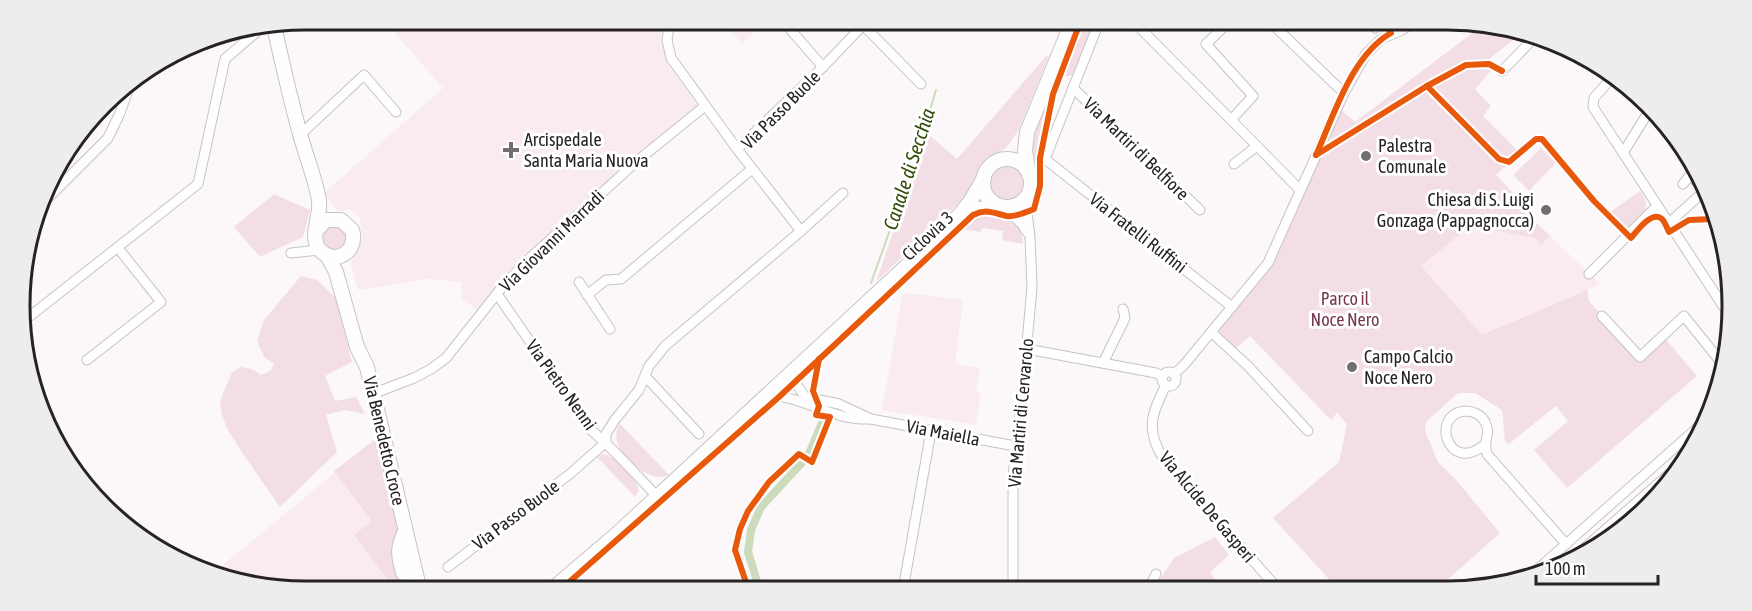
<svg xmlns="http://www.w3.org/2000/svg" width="1752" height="611" viewBox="0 0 1752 611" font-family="'Asap Condensed',sans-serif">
	<rect width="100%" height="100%" fill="#fcf8fa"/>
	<g fill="#f9ebf0">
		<path d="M384 20H663L661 41 668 64 699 107 479 311 462 299 461 282 429 279 358 290 350 263 357 252 362 236 360 218 349 209 338 212 324 193 443 88Z"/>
		<path d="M715 20H767L743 43Z"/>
		<path d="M1501 189 1600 284 1482 336 1412 256Z"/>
		<path d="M907 293 963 300 955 364 980 368 976 391 981 392 976 425 882 410 902 295Z"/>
		<path d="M377 438 399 528 392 545 401 580 407 583 409 591H305L232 582 213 573Z"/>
	</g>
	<g fill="#f3dee6">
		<path d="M1085 20 1096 21 1075 75 1063 77Z"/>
		<path d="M1484 24 1524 31 1483 64 1491 71 1475 89 1491 106 1483 116 1520 153 1496 175 1520 200 1517 204 1550 236 1541 245 1534 238 1471 225 1421 266 1482 335 1580 293 1587 289 1589 301 1636 353 1663 336 1697 376 1567 488 1534 450 1568 421 1556 406 1509 444 1505 441 1502 410 1475 393H1458L1426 422 1425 431 1438 462 1457 481 1500 533 1437 589H1338L1273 518 1339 462 1347 424 1337 413 1331 420 1250 336 1235 349 1218 330 1258 277 1338 107 1355 122Z"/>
		<path d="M1047 55 1049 56 1018 131 1006 148 989 159 981 168 970 189 960 202 876 282 927 133 957 159Z"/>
		<path d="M1048 91 1051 92 1041 143 1037 182 1034 186 1028 142Z"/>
		<path d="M1541 148 1556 163 1529 191 1513 175Z"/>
		<circle cx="1007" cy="182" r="18"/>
		<path d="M1640 191C1655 210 1640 216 1626 229L1610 212Z"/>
		<path d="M274 194 310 210 303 237 260 257 234 227Z"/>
		<path d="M992 213C1007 219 1024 226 1023 244L1002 240 1003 231 982 228 981 232 961 229 980 214Z"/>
		<path d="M329 223 347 229 348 243 337 252 324 247 320 234Z"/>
		<path d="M301 276 317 280 336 298 352 362 325 376 335 401 356 397 365 414 344 410 326 415 337 452 280 507 243 454 228 430 222 415 220 401 232 372 241 367 252 369 261 375 271 370 274 364 264 357 257 341 264 320Z"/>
		<path d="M620 424 669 475C647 486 603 445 620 424Z"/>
		<path d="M377 438 399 528 392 545 401 580 389 582 354 535 372 521 334 471Z"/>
		<path d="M602 454C617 456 634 477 639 490L635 497 597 457Z"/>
		<path d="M1215 537 1229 555 1210 572 1223 590H1196L1194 585 1153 590 1174 558Z"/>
	</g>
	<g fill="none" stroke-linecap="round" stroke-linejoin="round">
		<path stroke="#ccdbbc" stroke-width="2" d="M871 283 916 157 936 90"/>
		<path stroke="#ccdbbc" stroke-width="8" d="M760 591 748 552 751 530 761 507 808 456 822 423"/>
		<g stroke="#c7c3c5" stroke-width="11">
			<g id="street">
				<path d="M670 20 667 40 671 58 737 149"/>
				<path d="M782 20 823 67"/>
				<path d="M1100 20 1045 159 1232 307"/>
				<path d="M1132 20 1257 146"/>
				<path d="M1231 20 1206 44 1253 96 1231 120"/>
				<path d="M1268 20 1344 93"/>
				<path d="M1366 20 1375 28 1384 21"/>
				<path d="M863 25 921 84"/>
				<path d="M1502 71 1535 37"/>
				<path d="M1614 75 1594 98 1593 107 1727 312"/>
				<path d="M1073 88 1200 210"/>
				<path d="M300 135 364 75 396 112"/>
				<path d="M1623 153 1649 111"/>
				<path d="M1234 164 1257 146 1300 190"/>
				<path d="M1683 184 1696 168"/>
				<path d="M41 205 108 138 120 113 131 82"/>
				<path d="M1003 207 1022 224 1027 232"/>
				<path d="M1669 223 1701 194 1702 188 1690 175"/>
				<path d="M801 231 843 193"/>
				<path d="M291 253 319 250"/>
				<path d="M1589 274 1657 206"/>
				<path d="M579 282 610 329"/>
				<path d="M497 294 592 431C615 450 635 474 657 496"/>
				<path d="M587 295 606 280 621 279 752 169"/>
				<path d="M1602 316 1640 357 1684 316 1724 366"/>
				<path d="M25 320 198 184 225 59 260 29"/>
				<path d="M1211 332 1248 366 1308 431"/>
				<path d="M1027 349 1156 373 1163 376"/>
				<path d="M87 360 161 302 118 248"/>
				<path d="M1103 363 1125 318 1123 309"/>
				<path d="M797 367V385L805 397 839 404 871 419 1015 446"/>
				<circle cx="1169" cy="379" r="7"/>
				<path d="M1174 374 1184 365 1268 263 1344 93 1366 54 1381 39 1402 30 1417 20"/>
				<path d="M645 376 699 434"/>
				<path d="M1166 385C1152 413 1145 429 1163 458L1278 589"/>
				<path d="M372 394 414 378 431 369 446 358 503 286 531 257 636 162 705 106"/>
				<path d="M768 395C803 396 833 421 870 419"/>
				<path d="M1484 445C1448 475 1429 413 1466 411 1473 411 1482 415 1485 422 1492 435 1482 440 1487 454L1566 544"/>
				<path d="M448 567 571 473 606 442V434L614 421 639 390 649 366 665 346 801 231 737 149 823 67 868 20"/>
				<path d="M1531 575 1705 421"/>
				<path d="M903 590 931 431"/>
				<path d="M1013 590V476L1024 377 1032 287 1030 237 1026 204 1029 193"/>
				<path d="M1148 590 1156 574"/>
			</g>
		</g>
		<g stroke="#c7c3c5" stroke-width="16">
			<g id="secondary">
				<path d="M274 26C282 62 290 98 300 134 306 156 315 178 319 200 321 215 311 233 317 246 321 254 331 259 340 256 352 252 355 240 352 230L341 220H326L316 231"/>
				<circle cx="1007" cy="183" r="24"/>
				<path d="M1029 175 1025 151 1027 132 1073 20"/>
				<path d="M960 219 980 209 998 206"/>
				<path d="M327 255 336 272 357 347 367 367 420 591"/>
				<path d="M405 531C397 549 398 554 403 573L416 578"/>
				<path d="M1571 563 1674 473"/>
				<path d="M550 591 618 533 951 225 970 202 984 178"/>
			</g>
		</g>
		<use href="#street" stroke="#fffefe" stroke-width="9"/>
		<use href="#secondary" stroke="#fffefe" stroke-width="14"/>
		<g stroke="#fff" stroke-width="10">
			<g id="cycleway">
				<path d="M1427 86 1499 159 1509 162 1536 139H1542L1594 201 1631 238C1637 231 1652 210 1662 219 1665 222 1667 228 1669 232L1689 220 1713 219"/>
				<path d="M1316 155 1427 86 1466 65 1489 64 1502 71"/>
				<path d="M1316 155C1334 115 1352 55 1391 33L1383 20"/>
				<path d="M559 591 780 396 973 215C985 209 993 212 1006 216 1013 217 1027 212 1034 209L1040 186V158L1053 94 1081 20"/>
				<path d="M749 591 735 550 740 529 748 511 769 482 799 454 812 462 830 417 816 415 819 406 813 391 819 359"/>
			</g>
		</g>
		<use href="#cycleway" stroke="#e8590c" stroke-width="6"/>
	</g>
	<g fill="#726d6f" stroke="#fff" stroke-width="2">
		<path d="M508 141h6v6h6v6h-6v6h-6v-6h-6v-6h6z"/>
		<circle cx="1366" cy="156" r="6"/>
		<circle cx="1546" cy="210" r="6"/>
		<circle cx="1352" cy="367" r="6"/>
	</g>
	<g text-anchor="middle" stroke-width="6" stroke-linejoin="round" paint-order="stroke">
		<g font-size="18" fill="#272224" stroke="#fff">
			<text transform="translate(781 110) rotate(-45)" y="6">Via Passo Buole</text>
			<text transform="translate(1136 149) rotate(44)" y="6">Via Martiri di Belfiore</text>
			<text transform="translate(1138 233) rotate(38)" y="6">Via Fratelli Ruffini</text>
			<text transform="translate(928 236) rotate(-43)" y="6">Ciclovia 3</text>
			<text transform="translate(552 241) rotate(-44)" y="6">Via Giovanni Marradi</text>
			<text transform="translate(561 385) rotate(54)" y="6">Via Pietro Nenni</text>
			<text transform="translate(1021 413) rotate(-85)" y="6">Via Martiri di Cervarolo</text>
			<text transform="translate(943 433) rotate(11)" y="6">Via Maiella</text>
			<text transform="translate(384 441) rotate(77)" y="6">Via Benedetto Croce</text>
			<text transform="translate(1207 507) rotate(50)" y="6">Via Alcide De Gasperi</text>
			<text transform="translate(516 515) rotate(-37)" y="6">Via Passo Buole</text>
		</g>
		<g font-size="18" fill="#272224" stroke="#fff" text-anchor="start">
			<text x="524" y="146">Arcispedale<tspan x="524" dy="21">Santa Maria Nuova</tspan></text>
			<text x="1378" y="152">Palestra<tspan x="1378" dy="21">Comunale</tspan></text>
			<text x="1534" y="206" text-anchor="end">Chiesa di S. Luigi<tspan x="1534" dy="21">Gonzaga (Pappagnocca)</tspan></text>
			<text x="1364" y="363">Campo Calcio<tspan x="1364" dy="21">Noce Nero</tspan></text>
		</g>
		<g font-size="18" fill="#763753" stroke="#fff">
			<text x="1345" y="305">Parco il<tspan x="1345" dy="21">Noce Nero</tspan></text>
		</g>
		<g font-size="20" font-style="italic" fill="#324b07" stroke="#fff">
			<text transform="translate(909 169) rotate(-72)" y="7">Canale di Secchia</text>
		</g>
	</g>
	<path d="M0 0H1752V611H0ZM305 30H1447A275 275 0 0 1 1722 305V306A275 275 0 0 1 1447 581H305A275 275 0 0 1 30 306V305A275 275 0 0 1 305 30Z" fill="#eeeded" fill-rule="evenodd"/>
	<path fill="none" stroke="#272224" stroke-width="3" d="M305 30H1447A275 275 0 0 1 1722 305V306A275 275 0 0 1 1447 581H305A275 275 0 0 1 30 306V305A275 275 0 0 1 305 30Z"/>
	<path d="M1536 575v9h122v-9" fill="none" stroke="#272224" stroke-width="3"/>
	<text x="1545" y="575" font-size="18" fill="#272224" stroke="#ffffff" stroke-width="4.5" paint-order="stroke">100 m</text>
</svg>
